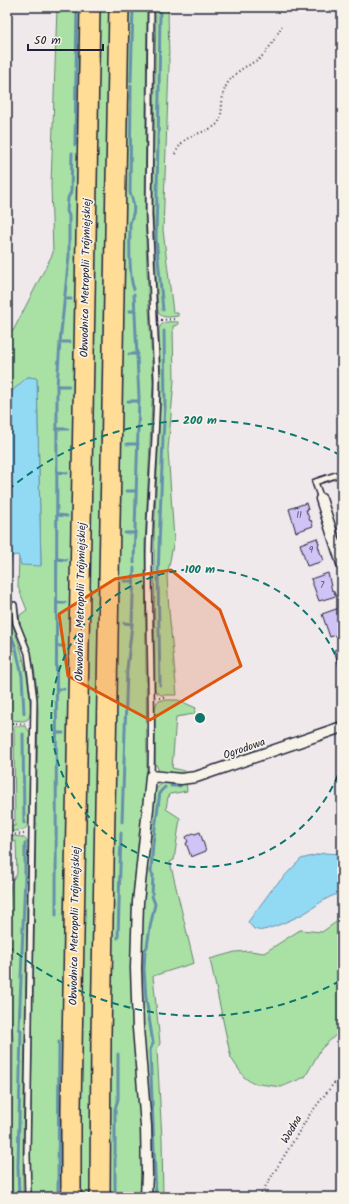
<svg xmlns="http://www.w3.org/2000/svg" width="349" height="1204" viewBox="0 0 349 1204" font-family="Kalam,sans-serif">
	<rect width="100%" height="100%" fill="#efe9eb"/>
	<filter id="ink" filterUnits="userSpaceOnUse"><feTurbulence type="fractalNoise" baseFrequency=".025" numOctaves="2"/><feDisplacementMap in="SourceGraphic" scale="8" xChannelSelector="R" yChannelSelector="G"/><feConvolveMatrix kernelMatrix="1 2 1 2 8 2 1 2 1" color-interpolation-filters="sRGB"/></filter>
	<g filter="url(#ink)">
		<g fill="#a9e1a5" stroke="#668270">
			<path d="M57 7H81L62 1055V1197H31L30 1159 38 711C37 688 35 665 28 644 25 635 17 623 20 615L27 610 18 587 19 555 41 565 37 379 36 378 28 377 7 396V327L13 331 53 253 51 185Z"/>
			<path d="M96 7H112L93 1197H77Z"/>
			<path d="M127 7H147L145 213 147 271 153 383 145 544 147 767 145 797 133 910 132 943V981L142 1131V1197H108V1117Z"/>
			<path d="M156 7H168L169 67 163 230 172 304 173 313H178V316C170 317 162 319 158 312L153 208Z"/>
			<path d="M178 322V325L173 326 174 381 168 450 174 540 167 576 169 611 177 695H161L156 692 155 688 154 535 161 390 159 329C162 320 170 322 178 322Z"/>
			<path d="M7 611C19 640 28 669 30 701 30 708 32 714 28 719L24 721 10 720V717H7Z"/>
			<path d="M162 700H178L196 708 194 714 176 717 172 768 185 771 186 776 162 773 158 769 155 762V708L157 702Z"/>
			<path d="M10 726H25L30 732 29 819 28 825 24 830 7 832V831L10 830V826H15L14 729H10Z"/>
			<path d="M186 781 187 791 170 794 169 797H168L166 809 180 818 174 860 170 862 194 963 153 976 160 1043 157 1050 162 1139 163 1197H150L140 980 142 904 155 791C162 779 174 782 186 781Z"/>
			<path d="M13 836C20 837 26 836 28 844L23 1151V1197H12L11 1148 13 1037 7 995V925L11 882 17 874 16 841 7 844V838Z"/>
			<path d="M342 918V1029L321 1049 305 1077 281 1087 252 1083 244 1077 231 1058 210 959 235 952 250 951 264 953 300 930 322 932Z"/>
		</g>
		<g fill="#92daf4" stroke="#6590aa">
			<path d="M28 377 36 378 37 379 41 566 21 565 18 555 12 556 10 565H7V396L26 378Z"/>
			<path d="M324 853 342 854V893C323 897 317 907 301 915 291 920 273 928 263 930 260 931 257 930 254 929L248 922 273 888 301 859Z"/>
		</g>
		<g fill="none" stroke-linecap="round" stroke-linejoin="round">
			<g stroke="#6590aa" stroke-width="3">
				<path d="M160 10 159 94 156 238 163 310"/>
				<path d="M131 81 133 7"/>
				<path d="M131 86 130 193C133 200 135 207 133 214 132 218 131 220 130 223 130 238 128 277 134 289"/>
				<path d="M75 145 77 7"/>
				<path d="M64 299H71"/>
				<path d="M129 311H136"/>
				<path d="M60 342H70"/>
				<path d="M129 354H138"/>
				<path d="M57 386H69"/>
				<path d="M128 401H139"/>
				<path d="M57 429H68"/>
				<path d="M127 444H138"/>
				<path d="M57 472 67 473"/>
				<path d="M126 491H136"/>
				<path d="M57 515 67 516"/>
				<path d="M125 533H135"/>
				<path d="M57 559 66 560"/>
				<path d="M134 563 139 397 134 294"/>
				<path d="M124 581H133"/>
				<path d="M57 603H65"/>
				<path d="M124 623 132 624"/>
				<path d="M7 624 16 648 22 676 24 713"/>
				<path d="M57 646H64"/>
				<path d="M160 685 158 576 163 437 165 408 164 331"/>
				<path d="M57 689H64"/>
				<path d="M57 733H63"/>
				<path d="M23 734 24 823"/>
				<path d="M171 786H180"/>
				<path d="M122 822 127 670 132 624 134 568"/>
				<path d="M56 915 57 386 60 342 69 256V216L67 211 68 198 71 192 72 153"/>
				<path d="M118 938 121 833"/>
				<path d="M19 1197 18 1166 21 1030 19 1029 25 876V843"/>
				<path d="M58 1197 59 1042"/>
				<path d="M115 1197V1109L118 1099V1054"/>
				<path d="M156 1197 150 1050 153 1043 146 998 144 969 145 950 147 947 150 927 155 904 152 896 153 875 151 872 153 843 160 792 165 787"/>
			</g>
		</g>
		<g fill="#d0c3f5" stroke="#22223b">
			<path d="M306 503 308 510H306L310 521 311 520 313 526 296 532 289 509Z"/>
			<path d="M317 538 319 544 318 545 321 555H322L324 561 307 566 300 544Z"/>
			<path d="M328 573 332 591 333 590 336 596 319 601 311 579Z"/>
			<path d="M339 608 342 621V633L330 637 322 614Z"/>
			<path d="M342 647V672H341L334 650Z"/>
			<path d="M200 832 206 851 191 857 186 843 188 842 186 837 193 833 195 834Z"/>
		</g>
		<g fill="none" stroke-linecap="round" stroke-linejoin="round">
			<g stroke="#22223b" stroke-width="8">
				<g id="service">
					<path d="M321 499 315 482 342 473"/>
					<path d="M14 605 16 623 28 653 34 700 27 1155 28 1197"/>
					<path d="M151 776C153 702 149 627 149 553 150 494 157 436 157 378L149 215 151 7"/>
				</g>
			</g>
			<g stroke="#22223b" stroke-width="13">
				<g id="minor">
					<path d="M321 499 342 564"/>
					<path d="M146 1197 147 1174 146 1126 138 1028 136 968 138 902 149 799 151 776 181 779 196 777 342 727"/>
				</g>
			</g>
			<g stroke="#22223b" stroke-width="22">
				<g id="motorway">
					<path d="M71 1197V1108L90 7"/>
					<path d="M100 1197 101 1037 119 7"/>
				</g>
			</g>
			<g stroke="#22223b" stroke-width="2" stroke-dasharray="1 3" stroke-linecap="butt">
				<path d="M175 154C182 139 189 137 205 131 209 129 215 127 218 123 225 112 218 94 230 80 235 74 242 68 249 65 251 63 254 62 257 61 268 52 275 38 282 26"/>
				<path d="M161 320 175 319"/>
				<path d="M159 698H166"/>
				<path d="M12 723 27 724"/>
				<path d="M7 835 25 834"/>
				<path d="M259 1197 310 1114 342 1073"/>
			</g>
			<use href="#service" stroke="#f7f3e8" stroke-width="5"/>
			<use href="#minor" stroke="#f7f3e8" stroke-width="10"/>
			<use href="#motorway" stroke="#ffdd96" stroke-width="19"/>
		</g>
	</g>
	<path fill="#de560e" fill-opacity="0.2" stroke="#de560e" stroke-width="3" stroke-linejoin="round" d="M171 570 220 610 241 666 150 720 68 676 59 614 115 579Z"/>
	<g fill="none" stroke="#0f766e" stroke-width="2" stroke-dasharray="7 5">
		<path d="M342 764A149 149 0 1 1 342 672"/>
		<path d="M340 981A298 298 0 0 1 8 946M8 490A298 298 0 0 1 340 455"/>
	</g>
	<g text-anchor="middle" stroke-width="3.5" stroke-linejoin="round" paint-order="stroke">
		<g font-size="9" fill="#4e4a6a">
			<text x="299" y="518">11</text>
			<text x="311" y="553">9</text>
			<text x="322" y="588">7</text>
		</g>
		<g font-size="11" fill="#22223b" stroke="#f7f3e8">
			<text transform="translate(85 278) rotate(-89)" y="4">Obwodnica Metropolii Trójmiejskiej</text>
			<text transform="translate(80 602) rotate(-89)" y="4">Obwodnica Metropolii Trójmiejskiej</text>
			<text transform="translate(244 748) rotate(-19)" y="4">Ogrodowa</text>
			<text transform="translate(74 926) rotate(-89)" y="4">Obwodnica Metropolii Trójmiejskiej</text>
			<text transform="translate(291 1129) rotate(-59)" y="4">Wodna</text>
		</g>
	</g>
	<circle cx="200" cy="718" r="6" fill="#0f766e" stroke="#f7f3e8" stroke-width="2"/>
	<g font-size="12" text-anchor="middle" font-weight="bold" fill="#0f766e" stroke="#f7f3e8" stroke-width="3.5" stroke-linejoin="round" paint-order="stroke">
		<text x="200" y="424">200 m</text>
		<text x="200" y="573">100 m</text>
	</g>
	<rect width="349" height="1204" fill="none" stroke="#f7f3e8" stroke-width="24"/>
	<rect x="12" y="12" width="325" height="1180" fill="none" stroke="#22223b" stroke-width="1.5" filter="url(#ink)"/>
	<path d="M28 44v6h75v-6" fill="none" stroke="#22223b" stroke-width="2"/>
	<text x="34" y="44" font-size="12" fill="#22223b" stroke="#f7f3e8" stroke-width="3" paint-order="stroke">50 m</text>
</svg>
